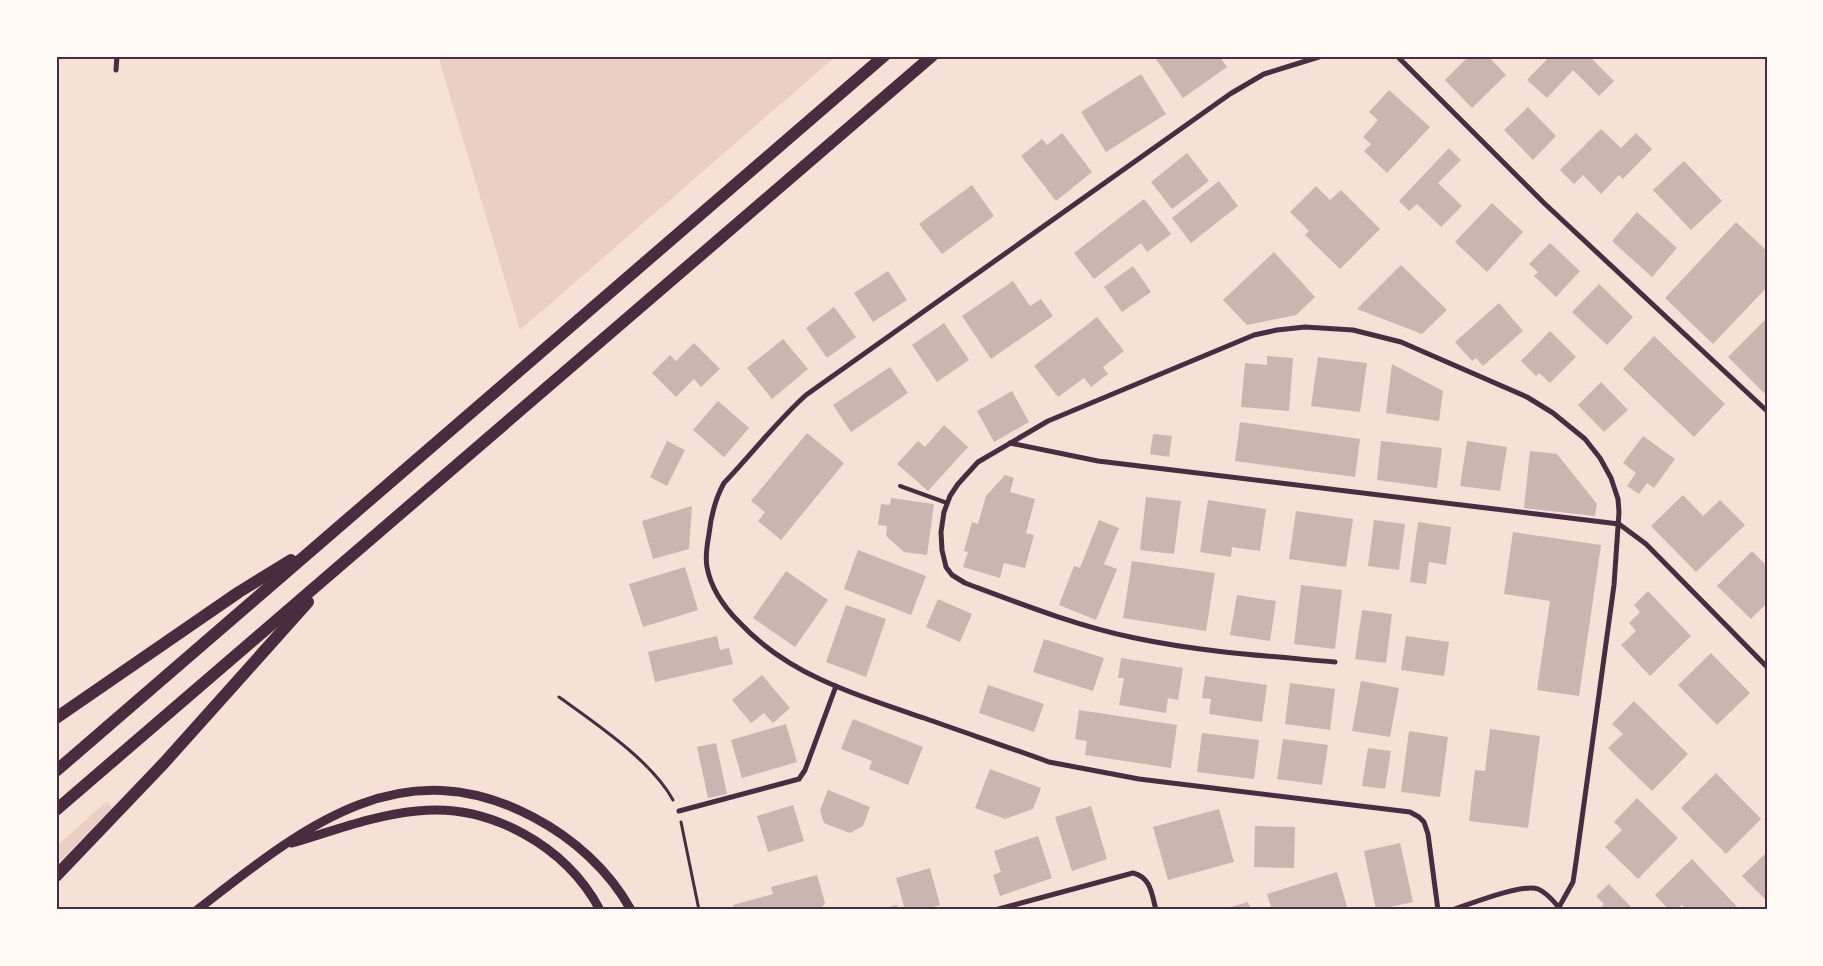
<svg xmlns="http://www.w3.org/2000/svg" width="1823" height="966" viewBox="0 0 1823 966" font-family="Jost,sans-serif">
	<rect width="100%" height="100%" fill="#f7e1d7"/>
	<g fill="#ebcfc5">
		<path d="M438 56H836L520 330Z"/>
		<path d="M107 801 112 808 56 865V847Z"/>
	</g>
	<g fill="#ccb4b1">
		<path d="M1154 56H1219L1227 67 1183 98Z"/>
		<path d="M1469 56H1488L1506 75 1472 108 1445 80Z"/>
		<path d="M1550 56H1589L1614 81 1599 96 1573 70 1547 98 1527 80Z"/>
		<path d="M1141 74 1166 114 1106 152 1081 112Z"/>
		<path d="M1389 90 1430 127 1387 173 1364 151 1371 144 1363 137 1378 120 1369 112Z"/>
		<path d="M1528 107 1556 136 1533 160 1504 130Z"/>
		<path d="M1601 129 1621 148 1636 133 1652 149 1623 179 1619 175 1601 194 1583 175 1574 184 1560 170Z"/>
		<path d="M1062 133 1092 172 1056 201 1021 156 1042 139 1047 145Z"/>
		<path d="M1449 148 1461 160 1438 183 1462 206 1441 227 1417 204 1409 211 1399 201Z"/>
		<path d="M1187 153 1209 181 1172 209 1151 182Z"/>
		<path d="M1684 161 1722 201 1691 230 1653 190Z"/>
		<path d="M1219 181 1238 206 1191 243 1172 218Z"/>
		<path d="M972 185 994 216 942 254 919 224Z"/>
		<path d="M1316 186 1330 200 1341 190 1380 229 1340 269 1305 235 1309 231 1290 212Z"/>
		<path d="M1144 199 1171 234 1147 252 1141 243 1094 279 1074 253Z"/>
		<path d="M1492 203 1523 232 1487 272 1455 242Z"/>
		<path d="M1637 212 1677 248 1652 277 1612 241Z"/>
		<path d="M1736 222 1767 251V287L1713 344 1665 298Z"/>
		<path d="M1550 243 1580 271 1556 297 1534 276 1538 272 1529 264Z"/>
		<path d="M1274 252 1315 297 1296 315 1247 325 1223 300Z"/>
		<path d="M1401 265 1447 310 1422 334 1357 309Z"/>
		<path d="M1133 266 1151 292 1122 312 1104 287Z"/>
		<path d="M888 271 907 300 873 322 854 293Z"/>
		<path d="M1013 281 1030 306 1041 299 1053 316 991 359 962 316Z"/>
		<path d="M1599 284 1633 317 1607 345 1572 312Z"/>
		<path d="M1499 303 1523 331 1483 366 1476 358 1472 361 1455 342Z"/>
		<path d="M834 307 856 337 827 358 806 328Z"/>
		<path d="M1097 317 1124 351 1103 367 1108 374 1091 387 1084 378 1058 397 1034 366Z"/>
		<path d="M1767 318V396L1728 357Z"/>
		<path d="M944 323 969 360 937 382 912 345Z"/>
		<path d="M1550 331 1576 357 1550 383 1539 373 1536 376 1521 361Z"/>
		<path d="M1654 336 1725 404 1694 437 1623 369Z"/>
		<path d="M783 339 808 369 772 399 747 368Z"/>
		<path d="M694 343 720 369 701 387 694 379 676 397 652 373 670 355 676 361Z"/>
		<path d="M1267 356 1293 358 1289 411 1241 407 1245 363 1267 365Z"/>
		<path d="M1318 357 1367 363 1360 412 1311 406Z"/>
		<path d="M1392 364 1443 391 1439 421 1386 413Z"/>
		<path d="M890 367 908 393 851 432 833 405Z"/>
		<path d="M1601 382 1628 410 1604 432 1578 405Z"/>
		<path d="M1012 391 1029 422 994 442 977 411Z"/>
		<path d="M718 401 749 428 724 457 693 430Z"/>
		<path d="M1240 422 1360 439 1355 477 1235 461Z"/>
		<path d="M944 425 968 447 928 491 897 464 918 441 925 447Z"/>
		<path d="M807 433 844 463 781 540 758 521 765 512 751 501Z"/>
		<path d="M1153 434 1172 436 1169 457 1150 454Z"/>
		<path d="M1643 436 1675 459 1654 488 1647 483 1639 494 1627 486 1636 473 1623 463Z"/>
		<path d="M667 441 685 450 667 486 650 477Z"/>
		<path d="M1381 441 1442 448 1437 488 1377 480Z"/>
		<path d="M1467 441 1507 447 1500 491 1460 486Z"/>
		<path d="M1530 451 1557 454 1597 504 1595 516 1524 508Z"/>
		<path d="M1005 475 1014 478 1010 492 1035 499 1026 533 1034 535 1025 568 1004 563 1000 578 963 567 968 552 964 551 972 522 978 524 986 496Z"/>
		<path d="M1683 495 1703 516 1720 500 1745 525 1696 572 1651 526Z"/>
		<path d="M1146 497 1181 501 1174 554 1140 550Z"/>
		<path d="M891 498 934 504 927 555 904 552 886 536 887 526 878 525 881 504 890 505Z"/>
		<path d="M1208 500 1266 509 1260 551 1232 547 1231 557 1200 552Z"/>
		<path d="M692 506 689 549 653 559 642 521Z"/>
		<path d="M1296 511 1353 519 1346 567 1289 559Z"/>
		<path d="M1099 520 1119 528 1104 564 1117 569 1096 620 1059 605 1074 566 1080 568Z"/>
		<path d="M1374 520 1405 524 1399 570 1368 566Z"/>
		<path d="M1418 522 1451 527 1446 565 1429 562 1426 584 1410 582Z"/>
		<path d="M1513 532 1601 545 1579 696 1537 690 1550 601 1504 594Z"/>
		<path d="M858 550 926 576 911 615 844 589Z"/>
		<path d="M1752 551 1767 566V603L1751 619 1717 586Z"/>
		<path d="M1132 561 1215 573 1206 631 1123 618Z"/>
		<path d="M685 567 698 610 643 627 629 584Z"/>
		<path d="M786 571 828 600 795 647 753 618Z"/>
		<path d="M1301 585 1342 590 1335 649 1294 644Z"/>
		<path d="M1648 591 1691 636 1650 676 1621 645 1636 631 1629 623 1640 612 1634 605Z"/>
		<path d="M1237 595 1276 601 1270 641 1230 635Z"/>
		<path d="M938 599 972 614 960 642 926 627Z"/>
		<path d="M846 605 886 619 866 677 826 662Z"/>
		<path d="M1362 610 1392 614 1386 663 1355 659Z"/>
		<path d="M717 636 720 650 729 648 733 664 655 682 648 652Z"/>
		<path d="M1406 636 1449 642 1444 676 1401 670Z"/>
		<path d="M1044 639 1104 658 1093 691 1033 672Z"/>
		<path d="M1711 653 1750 693 1717 725 1678 685Z"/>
		<path d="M1121 658 1183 668 1178 700 1168 698 1166 713 1119 705 1124 678H1118Z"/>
		<path d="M762 675 790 708 773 723 764 713 751 723 732 700Z"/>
		<path d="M1205 676 1267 685 1262 722 1209 714 1211 699 1202 698Z"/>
		<path d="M1361 681 1399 688 1390 737 1352 731Z"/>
		<path d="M1290 683 1335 689 1330 730 1285 724Z"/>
		<path d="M988 685 1044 704 1034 732 979 713Z"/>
		<path d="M1634 701 1688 754 1652 791 1608 748 1623 734 1612 724Z"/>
		<path d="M1079 710 1177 725 1171 768 1085 755 1087 741 1075 739Z"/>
		<path d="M853 719 923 747 908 785 869 769 872 761 841 749Z"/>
		<path d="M786 724 797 762 742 778 731 740Z"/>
		<path d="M1490 729 1540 736 1528 828 1469 821 1475 770 1485 771Z"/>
		<path d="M1409 731 1448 737 1440 797 1401 792Z"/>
		<path d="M1202 733 1259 740 1254 779 1197 772Z"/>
		<path d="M1283 739 1328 745 1322 785 1277 779Z"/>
		<path d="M716 743 727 794 708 798 697 747Z"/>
		<path d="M1368 748 1391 751 1385 789 1362 786Z"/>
		<path d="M990 769 1041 788 1033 809 1005 819 975 808Z"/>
		<path d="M1716 773 1761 819 1726 854 1681 808Z"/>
		<path d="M828 790 870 807 863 826 850 833 824 823 820 810Z"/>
		<path d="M1637 798 1678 838 1638 879 1605 847 1622 830 1614 822Z"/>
		<path d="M793 805 804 841 768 852 757 816Z"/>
		<path d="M1091 806 1107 859 1072 871 1055 817Z"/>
		<path d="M1219 809 1234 862 1168 880 1153 827Z"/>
		<path d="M1255 826 1295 827 1294 868 1254 867Z"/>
		<path d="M1038 836 1052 878 1000 896 993 875 1001 872 994 851Z"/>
		<path d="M1400 843 1413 902 1376 910 1364 851Z"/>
		<path d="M1767 852V901L1742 876Z"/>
		<path d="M1692 859 1740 910H1686L1682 905 1676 910H1669L1655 895Z"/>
		<path d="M930 868 940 905 922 910H905L896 878Z"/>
		<path d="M1337 872 1348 910H1272L1267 894Z"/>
		<path d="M817 875 825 903 820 910H734L733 905 773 894 771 887Z"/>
		<path d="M1609 884 1634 910H1599L1604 904 1596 896Z"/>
		<path d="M1248 902 1251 910H1224V909Z"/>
		<path d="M897 905 898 910H881V909Z"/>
	</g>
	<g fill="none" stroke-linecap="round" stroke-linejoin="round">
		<g stroke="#4a2c40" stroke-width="3">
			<path d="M559 697C595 723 652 761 673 800"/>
			<path d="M681 822 699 910"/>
		</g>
		<path stroke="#4a2c40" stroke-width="4" d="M900 486 947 503"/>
		<g stroke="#4a2c40" stroke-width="5">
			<path d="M1322 56 1264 74 1230 94 806 395C776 422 752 454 724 483 715 499 711 516 709 534 707 545 705 557 707 567 711 589 724 607 739 622 788 675 858 696 924 718 966 733 1008 747 1049 762L1139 779 1410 812 1419 817 1424 822 1428 834 1438 910"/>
			<path d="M1397 56 1544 203 1767 411"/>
			<path d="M116 70 117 56"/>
			<path d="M1010 443 1098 461 1619 524 1646 544 1767 667"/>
			<path d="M1335 662C1268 656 1201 652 1135 638 1077 626 1021 604 965 583L952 575 946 567 942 550 941 532 944 512 950 496 958 484 978 462 1048 421 1254 335 1277 330 1305 327 1353 330 1401 342 1527 397 1553 413 1585 439 1600 458 1611 478 1618 499 1619 512 1614 585 1576 862 1573 882 1559 907"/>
			<path d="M679 811 799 779 805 770 836 686"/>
			<path d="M995 910 1133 873C1151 877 1152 895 1156 910"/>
			<path d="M1452 910C1470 904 1523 883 1538 889 1548 893 1555 903 1561 910"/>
		</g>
		<g stroke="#4a2c40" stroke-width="9">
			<path d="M292 843C333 831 374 815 417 811 490 803 566 846 600 910"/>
			<path d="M197 910C300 830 399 746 533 817 573 838 609 870 631 910"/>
		</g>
		<g stroke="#4a2c40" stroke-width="12">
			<path d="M56 718 239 592 291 560"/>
			<path d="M56 771 884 56"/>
			<path d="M56 810 932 56"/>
			<path d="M56 876 164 763 308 602"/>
		</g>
	</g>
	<rect width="1823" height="966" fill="none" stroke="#fffaf5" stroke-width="115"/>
	<rect x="58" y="58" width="1708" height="850" fill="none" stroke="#4a2c40" stroke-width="2"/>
</svg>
